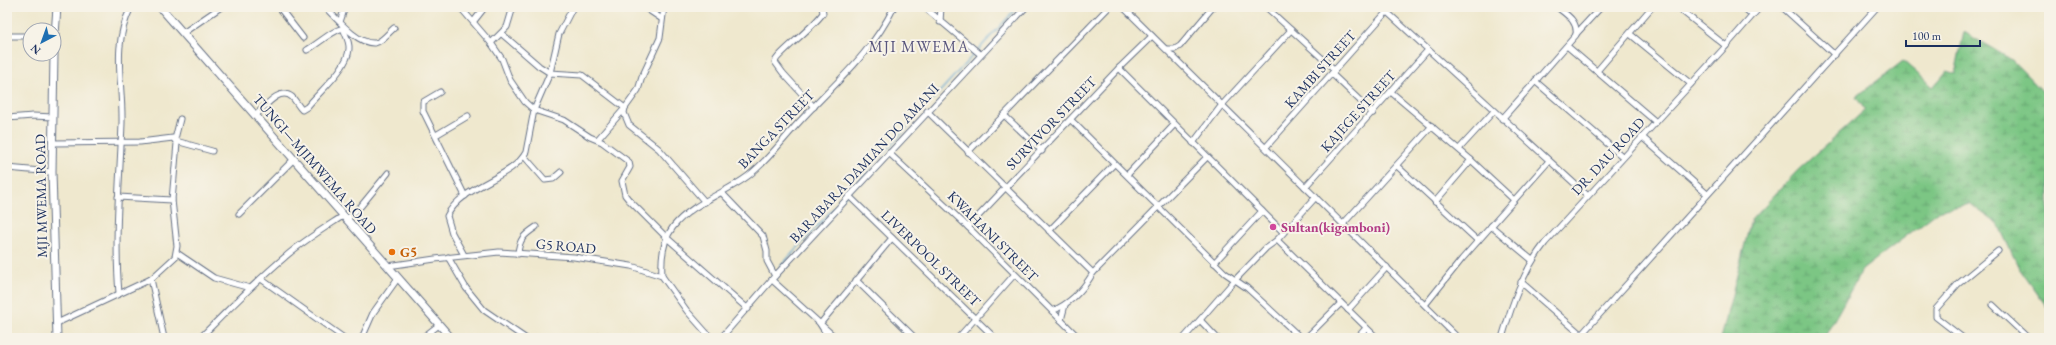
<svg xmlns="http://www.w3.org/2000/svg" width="2056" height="345" viewBox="0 0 2056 345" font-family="'EB Garamond',serif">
	<defs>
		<pattern id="wetland-marsh" width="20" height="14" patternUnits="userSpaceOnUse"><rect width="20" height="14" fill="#7bc684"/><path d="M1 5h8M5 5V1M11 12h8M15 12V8" fill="none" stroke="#64a16f"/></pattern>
	</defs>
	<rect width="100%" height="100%" fill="#f7f3e8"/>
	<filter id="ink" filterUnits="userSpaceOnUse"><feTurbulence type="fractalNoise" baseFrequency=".025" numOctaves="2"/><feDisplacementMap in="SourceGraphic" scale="8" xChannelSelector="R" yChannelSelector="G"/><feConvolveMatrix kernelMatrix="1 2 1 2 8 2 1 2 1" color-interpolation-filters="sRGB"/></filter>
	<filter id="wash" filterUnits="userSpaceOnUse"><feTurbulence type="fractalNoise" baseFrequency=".012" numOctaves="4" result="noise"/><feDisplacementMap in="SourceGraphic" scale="16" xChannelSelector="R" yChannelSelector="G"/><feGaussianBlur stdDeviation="0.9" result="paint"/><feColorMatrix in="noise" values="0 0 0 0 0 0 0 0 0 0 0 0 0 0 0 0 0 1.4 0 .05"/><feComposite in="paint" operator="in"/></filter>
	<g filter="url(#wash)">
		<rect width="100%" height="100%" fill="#efe8ce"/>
		<path fill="url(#wetland-marsh)" stroke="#4b7a71" d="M1964 32 2012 60 2049 98V310L2019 268 1998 224 1970 204 1940 210 1862 270 1824 338H1721L1751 220 1797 171 1865 110 1856 97 1903 61 1933 87 1947 71 1955 74Z"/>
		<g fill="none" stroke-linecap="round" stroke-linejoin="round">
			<g stroke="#5aa5d2" stroke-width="1.5">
				<path d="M978 50 1018 7"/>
				<path d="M781 266 975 53"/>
			</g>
		</g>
	</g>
	<g filter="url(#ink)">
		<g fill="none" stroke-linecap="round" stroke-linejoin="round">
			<g stroke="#657085" stroke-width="7">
				<g id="street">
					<path d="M279 7 303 38"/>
					<path d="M325 7C336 18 358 45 375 43 382 42 389 32 394 28"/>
					<path d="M460 7 491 43 502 59 510 80 525 102 534 110 564 120 590 137 602 142 629 162 630 167 622 181 625 195 629 200 667 238 748 309"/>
					<path d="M644 7 662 19"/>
					<path d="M664 7 660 38 642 77 638 90 625 108 624 113 629 125 659 149 705 202"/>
					<path d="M924 7 980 54"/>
					<path d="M1123 7 1458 338"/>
					<path d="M1266 7 1335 70"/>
					<path d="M1677 7 1726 46"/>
					<path d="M1743 7 1752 15"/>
					<path d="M1782 7 1835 55"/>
					<path d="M1387 12 1587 195"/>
					<path d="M474 21 485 7"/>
					<path d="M340 22 345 7"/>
					<path d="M940 22 941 7"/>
					<path d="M183 33 221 7"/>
					<path d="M502 34 539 66 550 73 582 75 625 108 598 139"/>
					<path d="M1576 34 1601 7"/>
					<path d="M1630 34 1691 84"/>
					<path d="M7 36H30"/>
					<path d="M491 43 507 27 513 7"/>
					<path d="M1567 46 1656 122"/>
					<path d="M1167 49H1175L1180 46 1213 7"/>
					<path d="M307 50C318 44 335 28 345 28"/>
					<path d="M1119 68 1283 232"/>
					<path d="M1597 71 1652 7"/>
					<path d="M1332 74 1373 113"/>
					<path d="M1535 81 1623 157"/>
					<path d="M440 92 423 102V111L465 196"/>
					<path d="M1391 92 1471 160 1514 200"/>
					<path d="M814 107 783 73 775 62C776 55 814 27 823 13L822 7"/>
					<path d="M927 111 1093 273"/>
					<path d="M1004 115 1042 151"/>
					<path d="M255 116C264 108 279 86 292 97 296 101 298 106 302 110L307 107C319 92 348 68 349 49 350 42 345 34 343 28"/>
					<path d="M7 118 33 116 53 117"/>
					<path d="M1502 119 1576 35C1578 21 1567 15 1557 7"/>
					<path d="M1071 120 1225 273 1247 288 1301 338"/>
					<path d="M436 135 468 116"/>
					<path d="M1642 137 1707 194"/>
					<path d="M175 139 180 119"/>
					<path d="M176 141 212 151"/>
					<path d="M53 143 140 142 173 138 177 143 172 200 177 246 175 257 151 279 57 323"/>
					<path d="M1193 143 1221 106 1291 30"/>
					<path d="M1266 147 1391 7"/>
					<path d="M1459 149 1494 111"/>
					<path d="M968 152 1109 7"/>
					<path d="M889 153 968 227 1079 338"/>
					<path d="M524 156 545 180 553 179 561 172"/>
					<path d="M1397 166 1478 241"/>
					<path d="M7 168 52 172"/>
					<path d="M1127 175 1174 125"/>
					<path d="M1305 187 1428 50"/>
					<path d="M722 193 763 236 767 251V261L775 276"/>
					<path d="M849 196 995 338"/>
					<path d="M118 197 172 200"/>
					<path d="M1435 202 1471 160"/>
					<path d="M239 214 293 160"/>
					<path d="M346 220 361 206 388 173"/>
					<path d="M1343 224 1432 126"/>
					<path d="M1491 226 1532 260"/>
					<path d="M968 227 1119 68 1152 36"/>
					<path d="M1049 231 1114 164"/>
					<path d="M1277 240 1377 338"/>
					<path d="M177 253 214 278 250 288"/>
					<path d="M518 254C519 239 524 235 536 227"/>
					<path d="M464 255 452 233 447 216C462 185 513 178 526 152L534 110 550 73 559 34 573 7"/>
					<path d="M448 257 466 288 484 310 525 338"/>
					<path d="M1214 263 1262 211"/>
					<path d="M388 266 435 259 499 252 574 257 631 266 662 276 687 311 711 338"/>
					<path d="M662 276C661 260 663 240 673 227 692 203 724 194 748 176 768 161 783 139 800 121 834 84 872 53 894 7"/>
					<path d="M151 279 164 338"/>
					<path d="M261 279 344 338"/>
					<path d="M772 280 836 338"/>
					<path d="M856 280 915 338"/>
					<path d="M1521 282 1585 338"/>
					<path d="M119 293C114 236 120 180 122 123 123 80 111 48 131 7"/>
					<path d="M1425 305 1462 259 1549 161"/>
					<path d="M1993 305 2028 338"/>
					<path d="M1348 310 1387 267"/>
					<path d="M1052 311C1070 304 1083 290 1093 273L1207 157"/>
					<path d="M1061 320 1065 305"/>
					<path d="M1200 320 1217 338"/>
					<path d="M1581 335 1877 7"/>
					<path d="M200 338C228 310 255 282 285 257 303 241 323 229 343 216"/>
					<path d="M362 338 373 313 398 278"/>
					<path d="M422 338 439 325"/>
					<path d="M597 338 600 336"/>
					<path d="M721 338 775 276 1026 7"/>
					<path d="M829 338 820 324 892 238"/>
					<path d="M958 338 1014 275"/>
					<path d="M1184 338 1234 281 1266 248 1277 240 1316 197"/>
					<path d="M1306 338 1341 303"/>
					<path d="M1357 338 1366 328"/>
					<path d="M1502 338C1512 304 1523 271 1545 243L1726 46 1760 7"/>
					<path d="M1963 338 1936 317V309L1958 284 1998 251"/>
				</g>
			</g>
			<g stroke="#657085" stroke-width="9">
				<g id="secondary">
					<path d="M160 7 451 338"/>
					<path d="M54 49 57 7"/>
					<path d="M54 54 52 172 57 338"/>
				</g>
			</g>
			<use href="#street" stroke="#fff" stroke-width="5"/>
			<use href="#secondary" stroke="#fff" stroke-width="7"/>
		</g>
	</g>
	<circle fill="#d1479c" stroke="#f7f3e8" stroke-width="1.5" cx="1273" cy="227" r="4"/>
	<circle fill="#e8710a" stroke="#f7f3e8" stroke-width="1.5" cx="392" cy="252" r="4"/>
	<g text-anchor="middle" stroke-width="4" stroke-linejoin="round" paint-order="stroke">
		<g font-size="14" fill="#1b2f5e" stroke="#f7f3e8">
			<text transform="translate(1320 69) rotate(-48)" y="5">KAMBI STREET</text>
			<text transform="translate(1358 111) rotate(-48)" y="5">KAJEGE STREET</text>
			<text transform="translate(1051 123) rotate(-46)" y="5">SURVIVOR STREET</text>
			<text transform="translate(776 129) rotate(-46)" y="5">BANGA STREET</text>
			<text transform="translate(1608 156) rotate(-47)" y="5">DR. DAU ROAD</text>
			<text transform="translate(864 163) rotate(-47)" y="5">BARABARA DAMIAN DO AMANI</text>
			<text transform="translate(315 164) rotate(49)" y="5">TUNGI—MJIMWEMA ROAD</text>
			<text transform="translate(41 196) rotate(-91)" y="5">MJI MWEMA ROAD</text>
			<text transform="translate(993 236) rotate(45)" y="5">KWAHANI STREET</text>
			<text transform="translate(566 246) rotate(5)" y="5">G5 ROAD</text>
			<text transform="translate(931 258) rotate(44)" y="5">LIVERPOOL STREET</text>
		</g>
		<g font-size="14" font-weight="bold" fill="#b23c85" stroke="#f7f3e8" text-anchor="start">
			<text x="1281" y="232">Sultan(kigamboni)</text>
		</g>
		<g font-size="14" font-weight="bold" fill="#c56008" stroke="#f7f3e8" text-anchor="start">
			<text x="400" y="257">G5</text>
		</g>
		<g font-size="16" letter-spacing="1" fill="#59567d" stroke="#f7f3e8">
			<text x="919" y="52">MJI MWEMA</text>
		</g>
	</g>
	<rect width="2056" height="345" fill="none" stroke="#f7f3e8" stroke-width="24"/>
	<g transform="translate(42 42) rotate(221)"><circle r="19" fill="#f7f3e8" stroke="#9fa5b1"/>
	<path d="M0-3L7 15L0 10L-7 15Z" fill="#1f6fb2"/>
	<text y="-6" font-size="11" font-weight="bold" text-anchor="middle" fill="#1b2f5e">N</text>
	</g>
	<path d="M1906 40v6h74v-6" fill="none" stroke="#1b2f5e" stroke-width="2"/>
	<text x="1912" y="40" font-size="12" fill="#1b2f5e" stroke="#f7f3e8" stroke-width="3" paint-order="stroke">100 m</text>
</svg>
